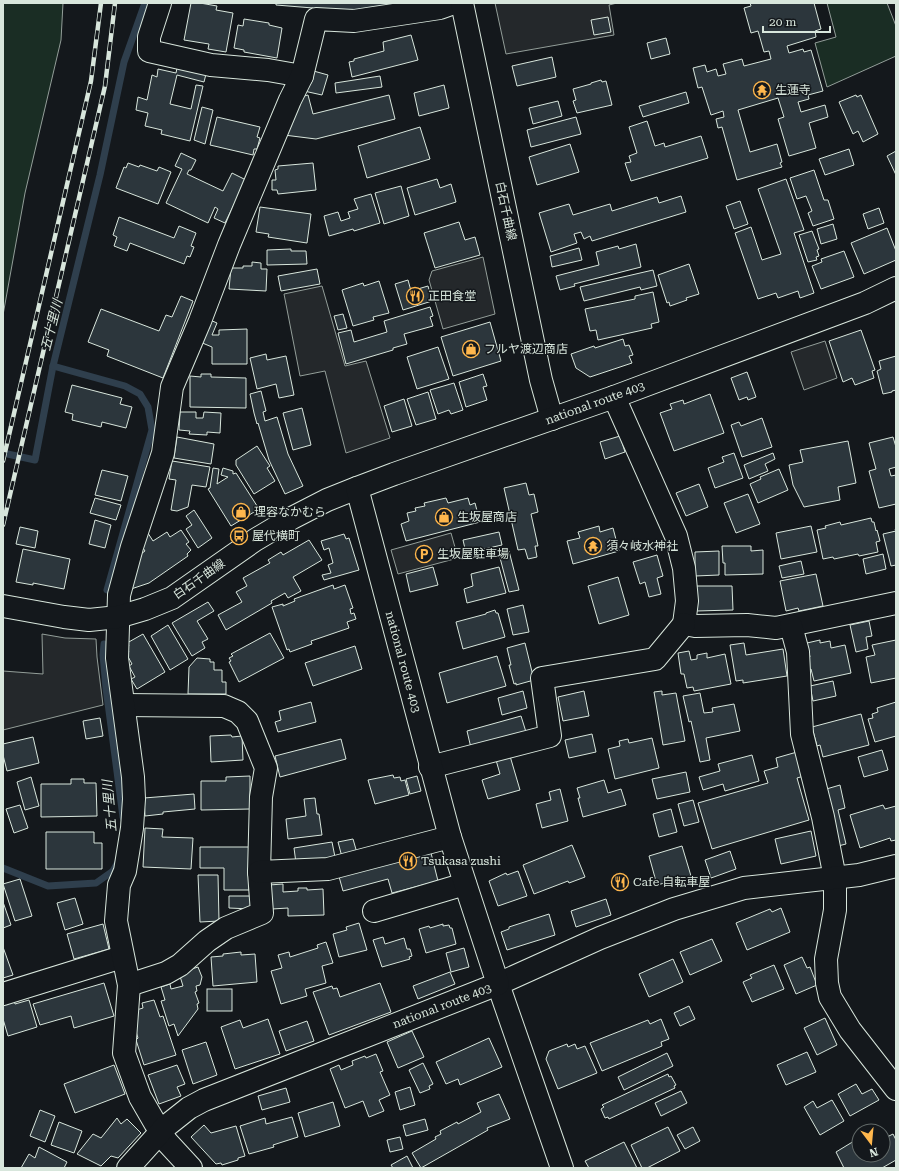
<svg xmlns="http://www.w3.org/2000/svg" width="899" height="1171" viewBox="0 0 899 1171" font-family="'Roboto Serif','Noto Sans JP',serif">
	<rect width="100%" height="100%" fill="#14181c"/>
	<g fill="#1a2d24" stroke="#939e99">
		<path d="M3 3H63L61 40 25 193 3 315Z"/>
		<path d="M827 3H887L896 26V56L827 87 815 43 836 37Z"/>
	</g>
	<g fill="#24282b" stroke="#939e99">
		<path d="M495 3H617L609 5 614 35 506 54Z"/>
		<path d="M483 257 495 314 443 329 429 280 432 271Z"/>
		<path d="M322 286 345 366 366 361 390 438 346 453 325 371 300 376 284 294Z"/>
		<path d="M825 341 837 378 804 390 791 352Z"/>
		<path d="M451 533 458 558 398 574 391 550Z"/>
		<path d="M42 634 65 638 96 639 97 657 103 705 3 730V671L43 674Z"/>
	</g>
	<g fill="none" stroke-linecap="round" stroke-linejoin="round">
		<g stroke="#2f3f4d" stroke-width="7">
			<path d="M3 453 35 460 53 366"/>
			<path d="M107 590 152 430 148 407 140 394 125 386 53 366 100 175 124 62 145 3"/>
			<path d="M104 644 103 655 106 688 123 817"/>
			<path d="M3 868 48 886 96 883 113 871 117 864"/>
		</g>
	</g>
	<g fill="#2c363c" stroke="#d8e6dc">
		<path d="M191 3H200L217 6 216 10 233 13 226 52 208 49 209 44 184 40Z"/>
		<path d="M276 3H425L356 14 314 11 313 8 276 5Z"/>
		<path d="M750 3H814L821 29 815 31 816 37 787 46 789 53 803 49 804 52 811 50 823 91 808 95 809 99 798 102 801 112 825 105 828 117 809 123 816 148 789 156 778 119 784 117 778 98 738 110 750 152 777 144 782 162 780 163 782 167 737 180 722 127 718 128 716 119 724 117 723 111 711 115 702 87 698 88 693 68 705 65 707 72 716 69 718 76 726 74 723 64 742 59 744 66 771 59 769 51 764 52 758 31 751 33 744 8 751 6Z"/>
		<path d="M608 17 611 32 594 35 591 20Z"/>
		<path d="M244 19 269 23V25L282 28 277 58 244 52V50L234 48 238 25 243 26Z"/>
		<path d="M411 35 418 60 352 77 349 62 354 61V59L384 51 383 42Z"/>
		<path d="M666 38 670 54 651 59 647 43Z"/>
		<path d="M552 57 556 77 517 86 512 66Z"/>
		<path d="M177 68 206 74 204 82 177 75 170 104 191 109 196 85 203 86 190 141 161 134 162 130 145 126 148 113 136 110 138 97 147 100 152 75 157 77 158 69 176 73Z"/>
		<path d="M310 70 328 75 322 95 304 91Z"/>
		<path d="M380 76 382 87 336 93 335 83Z"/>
		<path d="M601 80 602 82 606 81 612 105 577 113 573 101 576 100 573 89 591 84V83Z"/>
		<path d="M444 85 449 108 419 116 414 93Z"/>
		<path d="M686 92 689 103 643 117 639 106Z"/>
		<path d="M308 95 313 114 389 95 395 119 316 139 284 135 300 97Z"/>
		<path d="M856 95 857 97 861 95 878 134 863 142 858 131 853 134 839 102Z"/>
		<path d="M558 101 562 116 533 124 529 108Z"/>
		<path d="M202 107 213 110 205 144 194 140Z"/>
		<path d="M217 117 260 127 257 137 260 138 257 149H254L253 155 210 145Z"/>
		<path d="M576 117 581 134 531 147 527 130Z"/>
		<path d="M647 121 655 146 664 143 665 147 701 136 708 158 631 181 625 163 631 162 629 156 637 153 629 127Z"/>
		<path d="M420 127 430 159 367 178 358 146Z"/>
		<path d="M570 144 579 172 537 185 529 157Z"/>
		<path d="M849 149 854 165 825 175 819 159Z"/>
		<path d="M896 151V175L887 156Z"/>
		<path d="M181 153 196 160 191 170H189L187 174 223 191 232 173 246 180 225 223 214 218 218 209 215 207 208 223 166 203 182 169 175 166Z"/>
		<path d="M128 163 139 167 140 165 157 171 159 167 171 172 158 204 116 188 124 167 126 168Z"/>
		<path d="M313 163 316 190 278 194 277 190H272V180H276L275 170 278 169V166Z"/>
		<path d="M814 170 824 200H828L834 219 813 226 808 213 812 211 806 196 797 199 790 178Z"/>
		<path d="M437 179 440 188 451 184 456 202 415 215 407 188Z"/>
		<path d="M786 179 804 230 794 233 814 293 800 298 798 291 778 298 776 293 758 299 735 233 751 227 762 260 781 254 758 189Z"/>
		<path d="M401 186 409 216 384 224 375 193Z"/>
		<path d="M371 194 380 223 354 231 353 229 329 236 324 216 338 212 341 221 350 218 348 212 358 209 354 199Z"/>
		<path d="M681 196 686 212 592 241 590 236 584 239 581 232 574 234 577 243 551 252 539 213 569 204 573 215 610 204 612 211 657 197 659 203Z"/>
		<path d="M740 201 748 224 734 229 726 206Z"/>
		<path d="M260 207 311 214 307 243 268 237 269 234 256 232Z"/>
		<path d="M879 208 884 223 868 229 863 214Z"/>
		<path d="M119 217 174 238 179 226 196 233 191 246 194 247 190 257 187 256 184 264 130 243 127 251 114 246 117 237 113 235Z"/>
		<path d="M459 222 465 240 475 237 480 255 435 268 424 233Z"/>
		<path d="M833 224 837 239 821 244 817 229Z"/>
		<path d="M887 228 896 251V260L864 274 851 243Z"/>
		<path d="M812 231 819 249 817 250 819 256 816 257 817 260 808 262 799 235Z"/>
		<path d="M636 244 641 267 574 284 575 286 560 290 556 276 599 265 596 252 618 246 619 249Z"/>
		<path d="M579 248 582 260 552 267 550 256Z"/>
		<path d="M291 249V251H306L307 264 267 265V250Z"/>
		<path d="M844 251 854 277 821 289 812 266 822 262 821 259Z"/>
		<path d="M252 262 261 263V269H267L266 291 229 289 231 268H243V266H252Z"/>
		<path d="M689 264 699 294 686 298 687 300 670 306 669 302 667 303 658 275Z"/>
		<path d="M317 269 320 284 281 291 278 276Z"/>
		<path d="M653 270 657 286 641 290 640 287 584 301 580 287Z"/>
		<path d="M408 280 411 291 428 286 432 301 403 310 395 284Z"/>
		<path d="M379 281 389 313 373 317 374 320 353 326 342 290 363 283 364 286Z"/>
		<path d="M653 292 659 322 651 324 652 328 598 340 596 330 590 331 585 309 635 299V296Z"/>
		<path d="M181 296 193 301 163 378 107 356 109 350 88 342 101 309 159 331 166 315 172 317Z"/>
		<path d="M430 307 433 316 430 317 433 326 404 334 407 344 393 348V350L346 364 338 333 351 330 354 342 387 332 384 321Z"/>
		<path d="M343 314 347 328 338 330 334 316Z"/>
		<path d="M210 320 217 323 212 335H219V330L247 329V364H212V347L200 342Z"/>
		<path d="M490 322 501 361 453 376 441 337Z"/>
		<path d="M861 330 875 370 872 371 874 378 855 385 852 378 843 382 829 341Z"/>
		<path d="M623 339 625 346 629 345 633 355 629 356 632 363 590 377 576 368 571 354 594 346 595 348Z"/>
		<path d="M438 347 449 379 417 389 407 357Z"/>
		<path d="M266 354 267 360 286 356 294 395 279 398 276 384 257 389 250 358Z"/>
		<path d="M896 356V390L892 391V392L883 394 877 371 881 369 879 361Z"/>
		<path d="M747 372 756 397 748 400 747 397 739 400 731 378Z"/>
		<path d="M201 374H211V377L246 378V408L190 407V376L201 377Z"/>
		<path d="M483 374 487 386 483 387 487 400 466 407 459 382Z"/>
		<path d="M454 383 463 410 451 414 449 410 438 414 430 390Z"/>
		<path d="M72 385 122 398 120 404 132 407 126 428 102 422 101 427 72 420 73 414 65 412Z"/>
		<path d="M261 391 266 411 263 412 265 421 277 417 288 454 303 486 285 494 269 460 258 423 257 424 254 413 250 394Z"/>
		<path d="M428 392 436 419 416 425 407 399Z"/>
		<path d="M710 394 724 433 674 451 660 413 672 409 670 404 683 400 684 404Z"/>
		<path d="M404 399 412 426 392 432 384 406Z"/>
		<path d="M302 408 311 445 293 450 283 413Z"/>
		<path d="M180 412H196V418H203L204 412 221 413 220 433 207 432V435L189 434 190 431 179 430Z"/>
		<path d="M762 418 772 447 742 457 731 425 739 422 741 426Z"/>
		<path d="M620 436 625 452 605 459 600 442Z"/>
		<path d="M177 437 214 444 211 464 174 458Z"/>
		<path d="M893 437 896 447V467L889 469 891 476 896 475V504L879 508 869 471 876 469 869 443Z"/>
		<path d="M848 441 856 483 838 487 840 500 804 507 793 485 789 465 803 462 800 450Z"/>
		<path d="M257 446 270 466 267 468 275 481 254 494 236 465V460Z"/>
		<path d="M734 453 743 478 715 488 708 468 724 462 722 457Z"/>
		<path d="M773 453 775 459 765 464 768 471 749 479 744 465Z"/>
		<path d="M172 461 210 467 206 487 192 485 188 507 177 511 171 510 176 480 169 479Z"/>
		<path d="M213 468 219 469 217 484 228 477 221 475 223 468 233 471V474L236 473 259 509 231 526 208 489 210 488Z"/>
		<path d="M779 469 788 490 758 503 750 484 761 479 760 477Z"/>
		<path d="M102 470 128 476 121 501 95 495Z"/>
		<path d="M526 483 529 495 534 494 538 512 531 514 538 546H535L537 557 528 559 525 549 518 550 504 488Z"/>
		<path d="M699 484 708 507 686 516 676 493Z"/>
		<path d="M748 494 760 524 736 533 724 503Z"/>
		<path d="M95 498 121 505 116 520 90 513Z"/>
		<path d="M446 498 448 503 468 498 470 505 475 503 480 522 406 541 401 524 409 521 407 513 416 511 415 508 425 506 424 503Z"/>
		<path d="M194 510 212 538 198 548 186 529 192 525 186 516Z"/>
		<path d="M871 518 872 522H874L876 531 877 530 880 541 876 542 878 552 859 556 858 554 834 559 833 557 823 559 817 530 826 528 825 526 840 522 841 525Z"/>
		<path d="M95 520 111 525 105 548 89 544Z"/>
		<path d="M599 526 600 532 613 528 619 551 573 564 567 541 580 538 578 532Z"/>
		<path d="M811 526 817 552 781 559 776 533Z"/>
		<path d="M20 527 38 531 35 548 16 544Z"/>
		<path d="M895 529H896V565L891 566 883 534 896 531Z"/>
		<path d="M146 530 153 541 167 532 170 537 181 530 189 542 186 544 191 550 187 554 188 556 149 583 128 590 138 556 145 551 141 545Z"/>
		<path d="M499 532 502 545 466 553 463 540Z"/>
		<path d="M344 534 346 539 349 538 359 570 324 580 322 575 331 573 328 565 333 563 329 548 324 550 321 541Z"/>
		<path d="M309 540 322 560 293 577 301 591 288 598 285 593 271 601 272 603 226 630 218 615 242 602 236 592 247 586 243 578 270 563 268 560 281 552 283 555Z"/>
		<path d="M722 546H751V551L763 550V574L725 575V563H723Z"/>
		<path d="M23 549 70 559 64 589 33 583V585L16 582Z"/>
		<path d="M509 551 519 590 509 592 499 554Z"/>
		<path d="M719 551V575L695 576V552Z"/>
		<path d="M883 554 886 569 866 574 863 559Z"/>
		<path d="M657 555 663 576 657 578 661 594 649 597 645 582 640 584 633 562Z"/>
		<path d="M801 561 804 574 782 578 779 566Z"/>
		<path d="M433 567 438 585 410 592 406 574Z"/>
		<path d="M499 567 506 593 467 603 464 589 473 586 471 574Z"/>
		<path d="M816 574 823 606 799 611 798 608 786 611 780 581Z"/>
		<path d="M618 577 629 615 599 624 588 586Z"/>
		<path d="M333 585 334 589 345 585 353 608 350 609 351 614 354 613 356 619 347 622 349 628 311 641 312 644 290 652 289 649 287 650 272 607 283 604V606L295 601 294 599Z"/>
		<path d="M696 586H732L733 610 696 611Z"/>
		<path d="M208 602 214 611 197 621 208 639 202 642 205 648 192 656 172 623Z"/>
		<path d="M523 605 529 632 513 635 507 609Z"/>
		<path d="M495 610 496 613H498L505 637 463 649 456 622 486 614V613Z"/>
		<path d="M869 621 872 636 866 637 868 649 856 652 850 625Z"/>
		<path d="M168 625 188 659 170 670 151 636Z"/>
		<path d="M270 633 284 658 239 682 229 662 231 661 229 658 233 656 231 654Z"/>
		<path d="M143 634 165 672 137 689 131 679 135 677 129 666 132 664 126 653 129 652 126 648 129 646 127 643Z"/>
		<path d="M820 640V643L830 641 831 648 845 645 851 673 814 681 811 669 809 670 806 658 810 657 807 643Z"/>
		<path d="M896 640V678L871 683 866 657 875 655 872 645Z"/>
		<path d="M525 643 534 680 516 685V683L514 684 509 665H511L507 648Z"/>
		<path d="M744 643 746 655 783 649 787 676 743 683V680L736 681 730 645Z"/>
		<path d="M355 646 362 669 313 686 305 663Z"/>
		<path d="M689 651 691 660 697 659V655L707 653V658L725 654 731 684 694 691 693 687 687 688 684 674H681L678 653Z"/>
		<path d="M497 656 506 686 447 703 439 673Z"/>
		<path d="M197 658 210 659V662H214V670H222V682H226V694H188L189 667Z"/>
		<path d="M833 681 836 696 813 701 810 686Z"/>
		<path d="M523 691 527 708 502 715 498 698Z"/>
		<path d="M584 691 589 716 563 721 558 697Z"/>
		<path d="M662 691V695L676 693 685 741 663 745 654 692Z"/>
		<path d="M700 693 704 713 713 712 712 708 734 704 740 731 706 738 710 760 700 762 691 721 689 722 683 696Z"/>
		<path d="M311 702 316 722 278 732 275 722 281 720 279 711Z"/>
		<path d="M896 702V736L875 742 868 719 873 718 872 714 878 712 877 708Z"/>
		<path d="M861 714 869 745 823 757 820 745 817 746 812 727Z"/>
		<path d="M521 716 526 732 471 748 467 731Z"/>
		<path d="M100 718 103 736 86 739 83 721Z"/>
		<path d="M592 734 596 752 569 758 565 740Z"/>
		<path d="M231 735 232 737 242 736 243 760 211 762 210 736Z"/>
		<path d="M33 737 39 763 7 771 3 755V744Z"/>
		<path d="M652 738 659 768 615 779 608 749 620 746 619 741 628 739 629 743Z"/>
		<path d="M341 739 346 759 280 777 275 756Z"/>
		<path d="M882 750 888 770 864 777 858 757Z"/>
		<path d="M797 752 804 776 797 778 809 820 712 849 698 803 768 783 764 771 778 767 776 758Z"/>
		<path d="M752 755 759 781 725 791 723 784 703 790 699 777 720 771 718 764Z"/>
		<path d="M510 756 520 790 488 799 482 780 500 774 496 760Z"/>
		<path d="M686 772 690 792 657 799 652 779Z"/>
		<path d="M393 775 394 778 400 777 401 781 405 780 409 795 375 804 368 780Z"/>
		<path d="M250 776V809L201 810V781H226V777Z"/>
		<path d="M417 776 421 791 410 794 406 779Z"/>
		<path d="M31 777 39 806 25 810 17 782Z"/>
		<path d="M71 779H84V783H96L97 816 41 817V784H71Z"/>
		<path d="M604 780 608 793 621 789 626 805 583 817 578 798H580L577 788Z"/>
		<path d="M840 785 845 808 838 810 846 844 838 846 823 790Z"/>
		<path d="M560 789 568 821 542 828 536 804 551 800 549 792Z"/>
		<path d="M194 794 195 809 163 812V814L145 816 144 798Z"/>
		<path d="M315 798 317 814H319L322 835 288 839 286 819 306 816 304 799Z"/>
		<path d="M693 800 699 822 684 826 678 804Z"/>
		<path d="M20 805 28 828 14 833 6 809Z"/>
		<path d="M883 805 885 809 896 806V840L891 841 890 838 860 848 850 815Z"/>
		<path d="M671 809 677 832 659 837 653 814Z"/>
		<path d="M145 828 163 829 162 837 193 838 191 869 143 867Z"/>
		<path d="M811 831 816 856 781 864 775 839Z"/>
		<path d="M46 832H94V843H102V869H46Z"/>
		<path d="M353 839 357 853 342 857 338 842Z"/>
		<path d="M332 842 335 857 296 863 294 848Z"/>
		<path d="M572 845 585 877 569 883 568 881 534 894 523 865Z"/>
		<path d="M682 846 691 876 657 885 649 856Z"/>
		<path d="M200 847H249V890H224V868H200Z"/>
		<path d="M430 849 438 881 392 893 388 879 343 891 338 873Z"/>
		<path d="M730 851 736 869 711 878 705 860Z"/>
		<path d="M518 871 527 896 498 906 489 881 506 873 507 875Z"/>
		<path d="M198 875H218L219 921 200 922Z"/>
		<path d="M20 879 32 916 15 921 3 884Z"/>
		<path d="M283 884V892L298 891V888H307V890L323 889 324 915 288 916V908L272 909 269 885Z"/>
		<path d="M229 896H251V909L229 908Z"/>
		<path d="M75 898 83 924 65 930 57 903Z"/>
		<path d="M606 899 611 915 576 927 571 911Z"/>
		<path d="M3 902 11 925 3 928Z"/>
		<path d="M781 908 790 932 747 950 736 923 770 909 772 912Z"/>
		<path d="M549 914 555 935 507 950 501 932 509 929V927Z"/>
		<path d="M359 923 367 950 339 957 333 934 347 930 346 927Z"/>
		<path d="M103 924 109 949 74 959 67 934Z"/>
		<path d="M443 924V926L449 925 450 928H452L456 944 426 953 419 929 429 926 430 928Z"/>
		<path d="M383 937 385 944 404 938 407 949H410L412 956 409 957 410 959 382 967 373 940Z"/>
		<path d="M712 939 722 961 690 975 680 952Z"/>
		<path d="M326 942 333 963 322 966 326 983 305 989 307 996 281 1004 271 971 282 968 278 955 289 952 290 957 318 948 317 945Z"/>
		<path d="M3 947 13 975 3 978Z"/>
		<path d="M464 948 469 967 451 972 446 953Z"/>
		<path d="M241 952V955L255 954 257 982 213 986 211 957 223 956V954Z"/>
		<path d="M802 957 807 968 810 967 817 985 796 994 784 965Z"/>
		<path d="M673 959 683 982 649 997 639 974Z"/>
		<path d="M774 965 784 989 752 1002 743 982 752 978 750 975Z"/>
		<path d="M198 967 202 977 200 985 196 986 197 991 195 992 199 1003 197 1004 198 1009 178 1036 174 1024 169 1026 161 1001 165 1000 161 987 170 984 171 989 183 986 179 973Z"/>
		<path d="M450 972 455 984 418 999 413 986Z"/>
		<path d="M104 983 114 1016 74 1028 71 1016 40 1025 33 1004Z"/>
		<path d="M380 983 391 1012 329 1035 313 992 332 986 333 989 337 988 340 997Z"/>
		<rect x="207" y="989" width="25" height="22"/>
		<path d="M13 997 15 1004 29 1000 37 1027 8 1036 3 1019V1000Z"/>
		<path d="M154 1000 160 1017 163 1016 176 1055 144 1065 136 1040 138 1038 130 1012 143 1008 142 1003Z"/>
		<path d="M689 1006 695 1019 680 1026 674 1013Z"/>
		<path d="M825 1018 837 1045 817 1055 804 1028Z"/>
		<path d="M268 1019 280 1054 235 1069 221 1027 240 1020 243 1028Z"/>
		<path d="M661 1019 669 1039 661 1042 662 1046 602 1071 590 1043 648 1020 650 1024Z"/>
		<path d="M307 1021 314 1041 286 1051 279 1031Z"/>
		<path d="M412 1031 424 1057 398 1068 387 1042Z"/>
		<path d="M489 1038 502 1067 460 1085 458 1079 446 1084 436 1062Z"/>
		<path d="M206 1042 217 1075 193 1084 182 1050Z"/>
		<path d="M567 1044 568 1047 575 1044 577 1049 585 1046 597 1073 558 1089 546 1059 549 1051Z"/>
		<path d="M807 1052 816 1072 786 1085 777 1065Z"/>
		<path d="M667 1053 673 1066 624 1090 618 1077Z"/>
		<path d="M376 1054 383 1071 380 1072 390 1095 379 1100 384 1111 369 1117 363 1101 345 1108 330 1069 339 1065 341 1070 353 1065 352 1061 365 1056 366 1058Z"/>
		<path d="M423 1063 433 1084 429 1086 430 1089 420 1093 409 1070Z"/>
		<path d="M114 1065 125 1094 75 1113 64 1084Z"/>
		<path d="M177 1065 185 1084 177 1087 181 1096 159 1104 148 1075Z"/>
		<path d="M668 1074 669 1077 671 1076 676 1085 674 1086 675 1088 609 1119 608 1117 605 1118 601 1109 604 1107 602 1105Z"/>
		<path d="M856 1084 862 1094 872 1089 879 1100 850 1116 838 1094Z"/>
		<path d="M410 1087 415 1105 400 1110 395 1092Z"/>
		<path d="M286 1088 290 1102 262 1110 258 1096Z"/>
		<path d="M681 1091 687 1103 661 1116 655 1103Z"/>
		<path d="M499 1094 510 1119 487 1128 488 1130 421 1168 412 1153 436 1139 435 1137 441 1134 440 1131 457 1122 458 1124 481 1112 477 1103Z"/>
		<path d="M832 1100 844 1121 820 1135 804 1107 813 1101 817 1108Z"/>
		<path d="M333 1102 340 1126 305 1137 298 1113Z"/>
		<path d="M40 1110 55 1116 45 1142 30 1136Z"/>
		<path d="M292 1117 298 1137 273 1145 274 1147 249 1154 240 1126 265 1118 266 1124Z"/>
		<path d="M117 1118 121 1124 127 1119 141 1133 118 1158 111 1156 101 1166 77 1154 93 1134 101 1138Z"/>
		<path d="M425 1119 428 1130 406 1136 403 1125Z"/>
		<path d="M59 1122 82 1131 74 1153 51 1145Z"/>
		<path d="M204 1125 211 1133 236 1126 245 1156 238 1158V1160L222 1165 221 1163 216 1164 191 1137Z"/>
		<path d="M668 1127 680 1151 647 1168H642L631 1145Z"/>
		<path d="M693 1127 700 1141 685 1149 677 1135Z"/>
		<path d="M893 1134 896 1140V1160L882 1168H844L836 1152 859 1138V1155H883V1139Z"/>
		<path d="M400 1137 403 1149 390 1152 387 1140Z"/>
		<path d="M624 1142 637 1168H589L585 1161Z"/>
		<path d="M39 1147 67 1162 64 1168H21L29 1154 35 1158Z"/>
		<path d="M407 1156 413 1168H393L391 1165Z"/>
	</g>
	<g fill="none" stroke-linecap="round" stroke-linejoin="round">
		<g stroke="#d8e6dc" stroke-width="24">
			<g id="minor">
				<path d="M160 3 149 37V51L211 65 268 70 302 76"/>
				<path d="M614 397 676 536 684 568 687 601 684 624 695 626 747 625 776 628 896 603"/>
				<path d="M791 626 798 652 802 734 823 817 835 878V910L826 959 827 983 830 997 850 1030 896 1089"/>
				<path d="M124 705 224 706 238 712 247 721 266 768 261 797 259 872 262 913 226 928 207 941 180 965 166 973 129 985"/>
				<path d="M430 767 550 736 542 678 655 659 684 624"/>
				<path d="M259 872 328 869 450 837"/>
				<path d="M374 911 465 884"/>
				<path d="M3 994 122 957"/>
				<path d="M191 1168 167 1142 155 1123 140 1097 124 1053 129 985 116 921 119 885 125 871 132 828 134 799 133 777 117 658 119 595 132 547 163 453 172 387 200 321 229 245 290 100 302 76 316 19 354 21 440 8 454 3"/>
				<path d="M562 1168 498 984 600 938 674 909 744 888 859 875 896 866"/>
			</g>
		</g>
		<g stroke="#d8e6dc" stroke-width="24">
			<g id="major">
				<path d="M462 3 541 380 552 419"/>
				<path d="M3 606 64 617 89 620 118 617 145 609 172 598 255 540 292 518 327 500 357 488"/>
			</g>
		</g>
		<g stroke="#d8e6dc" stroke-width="24">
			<path id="highway" d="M128 1168 165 1127 189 1108 204 1100 498 984 450 837 357 488 394 474 614 397 865 303 896 288"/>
		</g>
		<use href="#minor" stroke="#14181c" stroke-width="22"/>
		<use href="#major" stroke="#14181c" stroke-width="22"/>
		<use href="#highway" stroke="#14181c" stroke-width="22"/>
		<g stroke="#d8e6dc" stroke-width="4.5">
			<g id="rail">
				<path d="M3 461 91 81 101 3"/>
				<path d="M3 525 105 86 115 3"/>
			</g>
		</g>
		<use href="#rail" stroke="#14181c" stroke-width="3" stroke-dasharray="9" stroke-linecap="butt"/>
	</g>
	<defs>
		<g id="temple-ring" transform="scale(0.9)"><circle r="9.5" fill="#14181c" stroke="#ffb74d" stroke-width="1.5"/><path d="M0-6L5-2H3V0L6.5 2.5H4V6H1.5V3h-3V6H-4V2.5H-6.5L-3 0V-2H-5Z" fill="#ffb74d"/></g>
		<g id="restaurant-ring" transform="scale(0.9)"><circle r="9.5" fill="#14181c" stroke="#ffb74d" stroke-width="1.5"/><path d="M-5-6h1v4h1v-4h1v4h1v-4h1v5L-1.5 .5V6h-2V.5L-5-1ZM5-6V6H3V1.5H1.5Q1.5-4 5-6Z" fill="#ffb74d"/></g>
		<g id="shop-ring" transform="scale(0.9)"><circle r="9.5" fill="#14181c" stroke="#ffb74d" stroke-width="1.5"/><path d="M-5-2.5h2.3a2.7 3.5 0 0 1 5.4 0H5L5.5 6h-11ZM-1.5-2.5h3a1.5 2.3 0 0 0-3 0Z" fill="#ffb74d"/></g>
		<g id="bus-ring" transform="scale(0.9)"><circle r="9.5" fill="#14181c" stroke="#ffb74d" stroke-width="1.5"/><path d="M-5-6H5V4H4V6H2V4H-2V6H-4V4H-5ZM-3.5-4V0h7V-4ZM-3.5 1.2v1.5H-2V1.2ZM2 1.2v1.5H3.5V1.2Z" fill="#ffb74d"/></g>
		<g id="parking-ring" transform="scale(0.9)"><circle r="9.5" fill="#14181c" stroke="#ffb74d" stroke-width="1.5"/><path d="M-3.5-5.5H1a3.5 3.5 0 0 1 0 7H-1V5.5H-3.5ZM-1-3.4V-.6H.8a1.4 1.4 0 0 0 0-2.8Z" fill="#ffb74d"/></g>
	</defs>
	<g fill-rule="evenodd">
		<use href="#temple-ring" x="762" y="90"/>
		<use href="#restaurant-ring" x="415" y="296"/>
		<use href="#shop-ring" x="471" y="349"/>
		<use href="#shop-ring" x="241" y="512"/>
		<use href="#shop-ring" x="444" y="517"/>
		<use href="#bus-ring" x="239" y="536"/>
		<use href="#temple-ring" x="593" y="546"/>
		<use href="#parking-ring" x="424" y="554"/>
		<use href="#restaurant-ring" x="408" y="861"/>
		<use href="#restaurant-ring" x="620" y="882"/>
	</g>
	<g text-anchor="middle" stroke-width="3" stroke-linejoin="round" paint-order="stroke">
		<g font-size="12" fill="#d8e6dc" stroke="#14181c" text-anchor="start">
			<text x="775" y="94">生蓮寺</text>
			<text x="428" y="300">正田食堂</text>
			<text x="484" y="353">フルヤ渡辺商店</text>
			<text x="254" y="516">理容なかむら</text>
			<text x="457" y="521">生坂屋商店</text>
			<text x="252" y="540">屋代横町</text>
			<text x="606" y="550">須々岐水神社</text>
			<text x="437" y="558">生坂屋駐車場</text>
			<text x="421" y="865">Tsukasa zushi</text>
			<text x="633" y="886">Cafe 自転車屋</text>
		</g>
		<g font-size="12" fill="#d8e6dc" stroke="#14181c">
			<text transform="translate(506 211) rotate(78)" y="4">白石千曲線</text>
			<text transform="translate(595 403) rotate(-20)" y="4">national route 403</text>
			<text transform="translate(199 579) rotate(-35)" y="4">白石千曲線</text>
			<text transform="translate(403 662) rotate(75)" y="4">national route 403</text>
			<text transform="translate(442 1006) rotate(-21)" y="4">national route 403</text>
		</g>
		<g font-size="13" font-style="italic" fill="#d8e6dc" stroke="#14181c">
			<text transform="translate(51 325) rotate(-76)" y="5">五十里川</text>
			<text transform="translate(109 806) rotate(-95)" y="5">五十里川</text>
		</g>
	</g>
	<rect width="899" height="1171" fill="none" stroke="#d8e6dc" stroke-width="8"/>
	<g transform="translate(871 1143) rotate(164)"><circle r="19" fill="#14181c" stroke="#626a69"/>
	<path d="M0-3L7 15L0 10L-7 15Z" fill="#ffb74d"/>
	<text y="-6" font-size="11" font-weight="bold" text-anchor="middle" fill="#d8e6dc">N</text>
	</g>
	<path d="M763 26v6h67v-6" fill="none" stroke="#d8e6dc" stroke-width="2"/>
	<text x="769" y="26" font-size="12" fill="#d8e6dc" stroke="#14181c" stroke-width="3" paint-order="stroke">20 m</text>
</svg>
